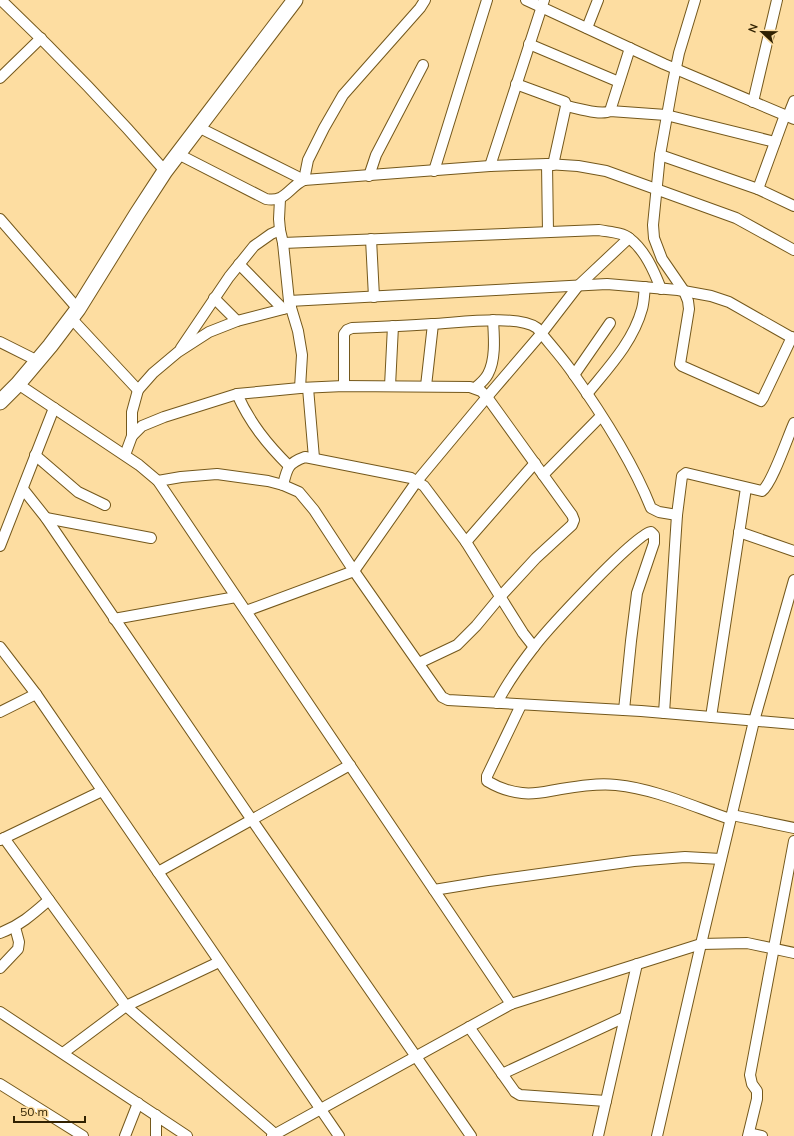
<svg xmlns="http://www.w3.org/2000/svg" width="794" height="1136" viewBox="0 0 794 1136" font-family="Mulish,sans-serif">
	<rect width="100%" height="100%" fill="#fddda1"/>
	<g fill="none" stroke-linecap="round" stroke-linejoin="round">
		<g stroke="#74581c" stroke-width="12">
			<g id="street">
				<path d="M1 0C58 54 113 111 165 171"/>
				<path d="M526 0 664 64 794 119"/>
				<path d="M695 0 679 53 673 82 660 155 653 225 654 238 662 259 684 291 688 301 689 309 680 364 682 366 761 401 763 398 792 337"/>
				<path d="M587 28 598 0"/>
				<path d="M529 44 619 82"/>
				<path d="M0 78 41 38"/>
				<path d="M516 84 565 102 566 106 553 165"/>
				<path d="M753 102 777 0"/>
				<path d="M566 106C577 108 601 116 610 111L666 115 775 142"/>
				<path d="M610 111 630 48"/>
				<path d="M788 116 794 101"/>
				<path d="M198 127 304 180"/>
				<path d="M178 154 266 199C285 203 289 187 304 180L490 166 547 164 578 166 606 171 736 218 794 250"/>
				<path d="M660 155 758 189 794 206"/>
				<path d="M547 164 548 232"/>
				<path d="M490 166 544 0"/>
				<path d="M434 171 487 0"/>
				<path d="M369 176 376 155 423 65"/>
				<path d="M304 180 308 160 324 128 343 95 420 8 425 0"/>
				<path d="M758 189 785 115"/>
				<path d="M280 199 279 219 280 230 283 243 289 301 298 331 302 355 300 388"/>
				<path d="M0 219 78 309"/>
				<path d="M371 239 374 297"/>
				<path d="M283 243 599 230C608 232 622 232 629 238 645 250 654 271 661 289"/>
				<path d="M239 264 283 309"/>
				<path d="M214 298 237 321"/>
				<path d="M289 301 607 284 678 290 711 296 729 302 794 339"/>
				<path d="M71 318 138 390"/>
				<path d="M0 342 38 361"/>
				<path d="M181 348 229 277 254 246 271 234 280 230"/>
				<path d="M574 375 610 323"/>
				<path d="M18 384 139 465 158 481 511 1004"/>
				<path d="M344 386V334L347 330 352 328C379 327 405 326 432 324 457 323 517 314 537 328 548 342 560 355 570 369 600 411 632 460 651 508L659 512 677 515"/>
				<path d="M390 386 393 326"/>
				<path d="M426 386 433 324"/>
				<path d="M308 388 314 458"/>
				<path d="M475 388C480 384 485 380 488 374 496 359 494 337 493 320"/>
				<path d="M237 394C250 423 267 444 289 466"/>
				<path d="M587 394C608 368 633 342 642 309 644 302 644 294 645 287"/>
				<path d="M132 436 142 426 164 417 237 394 300 388 344 386 470 387 481 391 487 397 572 515 574 520 572 525 536 558 500 597 476 626 457 645 419 663"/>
				<path d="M35 455 78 492 105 505"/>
				<path d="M125 455 132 436V412L138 390 153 373 178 352 209 332 237 321 291 307"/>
				<path d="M543 475 601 416"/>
				<path d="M158 481 181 477 217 474 268 481 283 485 299 492 314 510 354 571 442 697 448 700 641 711 794 724"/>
				<path d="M283 485C287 468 288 463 305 457L396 475 411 478 424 486 466 542 523 633 534 647"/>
				<path d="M23 489 46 518 252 820 471 1136"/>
				<path d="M46 518 151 538"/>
				<path d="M739 532 794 551"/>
				<path d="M466 542 535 463"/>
				<path d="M0 546 54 408"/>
				<path d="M246 611 354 571 417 481 487 397 541 334 578 286 629 238"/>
				<path d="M114 619 236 597"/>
				<path d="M0 647 36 694 339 1136"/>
				<path d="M497 703C507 683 520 665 534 647 547 630 637 532 651 532L654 535V543L637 593 631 641 624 710"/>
				<path d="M521 705 487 776V781C497 787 511 792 522 793 535 795 548 791 561 789 579 786 598 783 616 785 656 789 694 807 730 819"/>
				<path d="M0 712 36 694"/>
				<path d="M664 713 677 515 682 476 686 473 762 491C772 484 788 436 794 423"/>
				<path d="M711 717 746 488"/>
				<path d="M732 815 794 828"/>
				<path d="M4 838 126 1006 275 1134"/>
				<path d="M0 840 102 791"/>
				<path d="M158 872 350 765"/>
				<path d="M434 890 489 881 634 861 685 857 721 859"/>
				<path d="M0 933C21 925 33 914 49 900"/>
				<path d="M0 968 18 949 19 942 15 927"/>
				<path d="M0 1012 187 1136"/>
				<path d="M469 1027 515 1092 520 1095 606 1101"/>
				<path d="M63 1053 126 1006 219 962"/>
				<path d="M502 1074 625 1017"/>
				<path d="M0 1084 83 1136"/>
				<path d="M156 1115V1136"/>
				<path d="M749 1133 762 1136"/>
				<path d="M125 1136 138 1103"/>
				<path d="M272 1136 511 1004 701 944 747 943 794 953"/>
				<path d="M598 1136 637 964"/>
				<path d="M657 1136 701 944 754 721 794 580"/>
				<path d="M748 1136 757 1099V1091L752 1084 750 1075 794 841"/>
			</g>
		</g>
		<g stroke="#74581c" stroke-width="17">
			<path id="secondary" d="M0 402 18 384 50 346 78 309 137 214 165 171 295 0"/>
		</g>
		<use href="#street" stroke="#fff" stroke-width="10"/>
		<use href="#secondary" stroke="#fff" stroke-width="15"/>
	</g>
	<g transform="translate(762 32) rotate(292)" stroke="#fddda1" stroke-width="3" paint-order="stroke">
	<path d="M0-3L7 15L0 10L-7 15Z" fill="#302101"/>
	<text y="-6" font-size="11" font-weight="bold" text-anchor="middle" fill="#302101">N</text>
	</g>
	<path d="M14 1116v6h71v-6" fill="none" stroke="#302101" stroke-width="2"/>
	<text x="20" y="1116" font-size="12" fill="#302101" stroke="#fddda1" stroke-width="3" paint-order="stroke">50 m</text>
</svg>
